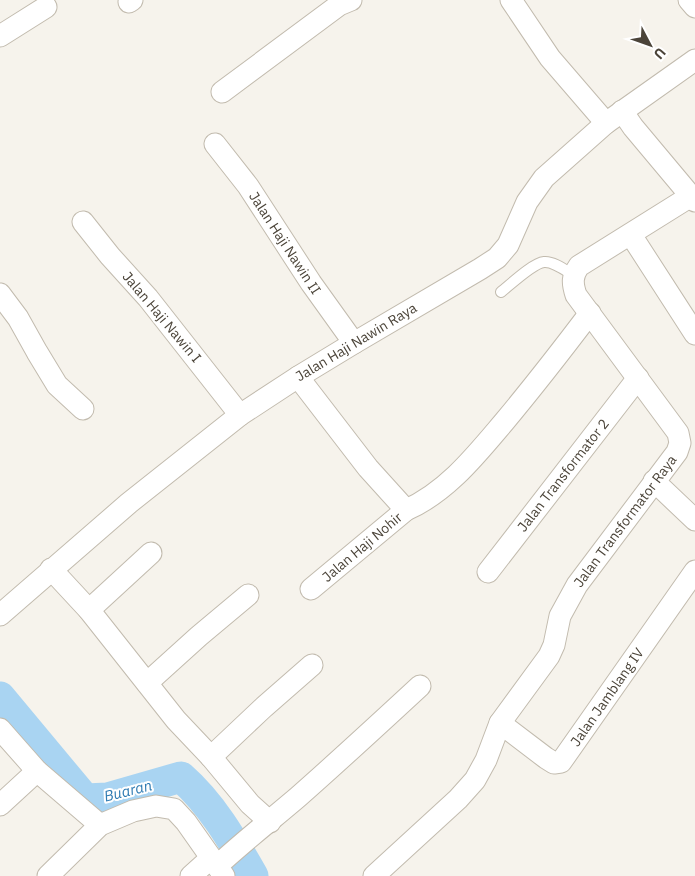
<svg xmlns="http://www.w3.org/2000/svg" width="695" height="876" viewBox="0 0 695 876" font-family="'IBM Plex Sans',sans-serif">
	<rect width="100%" height="100%" fill="#f6f3ec"/>
	<g fill="none" stroke-linecap="round" stroke-linejoin="round">
		<path stroke="#a9d4f2" stroke-width="31" d="M0 697 85 799 108 798 181 777C212 804 233 841 253 876"/>
		<g stroke="#c2bbae" stroke-width="12">
			<path id="service" d="M501 292C510 285 533 263 544 262 553 261 565 270 573 275"/>
		</g>
		<g stroke="#c2bbae" stroke-width="23">
			<g id="minor">
				<path d="M511 0 550 58 606 123"/>
				<path d="M689 0 695 7"/>
				<path d="M129 2 132 0"/>
				<path d="M0 36 46 7"/>
				<path d="M222 92 339 5 351 0"/>
				<path d="M622 111 633 127 695 201"/>
				<path d="M215 144 248 186 311 283 354 343"/>
				<path d="M83 222 110 256 148 298 240 415"/>
				<path d="M631 235 695 334"/>
				<path d="M0 294 18 318 37 352 57 385 83 409"/>
				<path d="M298 377 368 468 406 510"/>
				<path d="M654 481 695 520"/>
				<path d="M51 569 89 610 176 720 211 757 250 804 270 822"/>
				<path d="M488 572 638 378"/>
				<path d="M311 589 406 510C447 492 476 455 504 422 534 386 562 350 590 313"/>
				<path d="M89 610 151 553"/>
				<path d="M0 615 129 503 240 415 298 377 354 343 480 269 497 258 508 245 527 202 544 178 606 123 695 60"/>
				<path d="M147 683 199 636 248 595"/>
				<path d="M500 723 546 758 554 763 561 762 695 571"/>
				<path d="M0 729 37 771 100 825"/>
				<path d="M211 757 264 707 312 665"/>
				<path d="M0 805 37 771"/>
				<path d="M217 866C243 842 271 820 298 797 340 760 380 723 420 686"/>
				<path d="M48 876 100 825 133 811 156 806 174 809 186 822 224 876"/>
				<path d="M191 876 211 858"/>
				<path d="M374 876 458 799 475 780 486 760 500 723 549 656 554 645 560 616 577 585 677 452 680 443 678 433 576 295C572 283 572 276 579 266L691 196"/>
			</g>
		</g>
		<use href="#service" stroke="#fff" stroke-width="10"/>
		<use href="#minor" stroke="#fff" stroke-width="21"/>
	</g>
	<g text-anchor="middle" stroke-width="4" stroke-linejoin="round" paint-order="stroke">
		<g font-size="14" fill="#4b4439" stroke="#fff">
			<text transform="translate(285 243) rotate(57)" y="5">Jalan Haji Nawin II</text>
			<text transform="translate(162 317) rotate(50)" y="5">Jalan Haji Nawin I</text>
			<text transform="translate(356 342) rotate(-31)" y="5">Jalan Haji Nawin Raya</text>
			<text transform="translate(563 475) rotate(-52)" y="5">Jalan Transformator 2</text>
			<text transform="translate(625 521) rotate(-53)" y="5">Jalan Transformator Raya</text>
			<text transform="translate(362 547) rotate(-40)" y="5">Jalan Haji Nohir</text>
			<text transform="translate(607 697) rotate(-55)" y="5">Jalan Jamblang IV</text>
		</g>
		<g font-size="15" font-style="italic" fill="#2e7ab2" stroke="#fff">
			<text transform="translate(128 791) rotate(-14)" y="5">Buaran</text>
		</g>
	</g>
	<g transform="translate(650 45) rotate(131)" stroke="#ffffff" stroke-width="4" paint-order="stroke">
	<path d="M0-4L9 19L0 12L-9 19Z" fill="#4b4439"/>
	<text y="-8" font-size="14" font-weight="bold" text-anchor="middle" fill="#4b4439">U</text>
	</g>
</svg>
